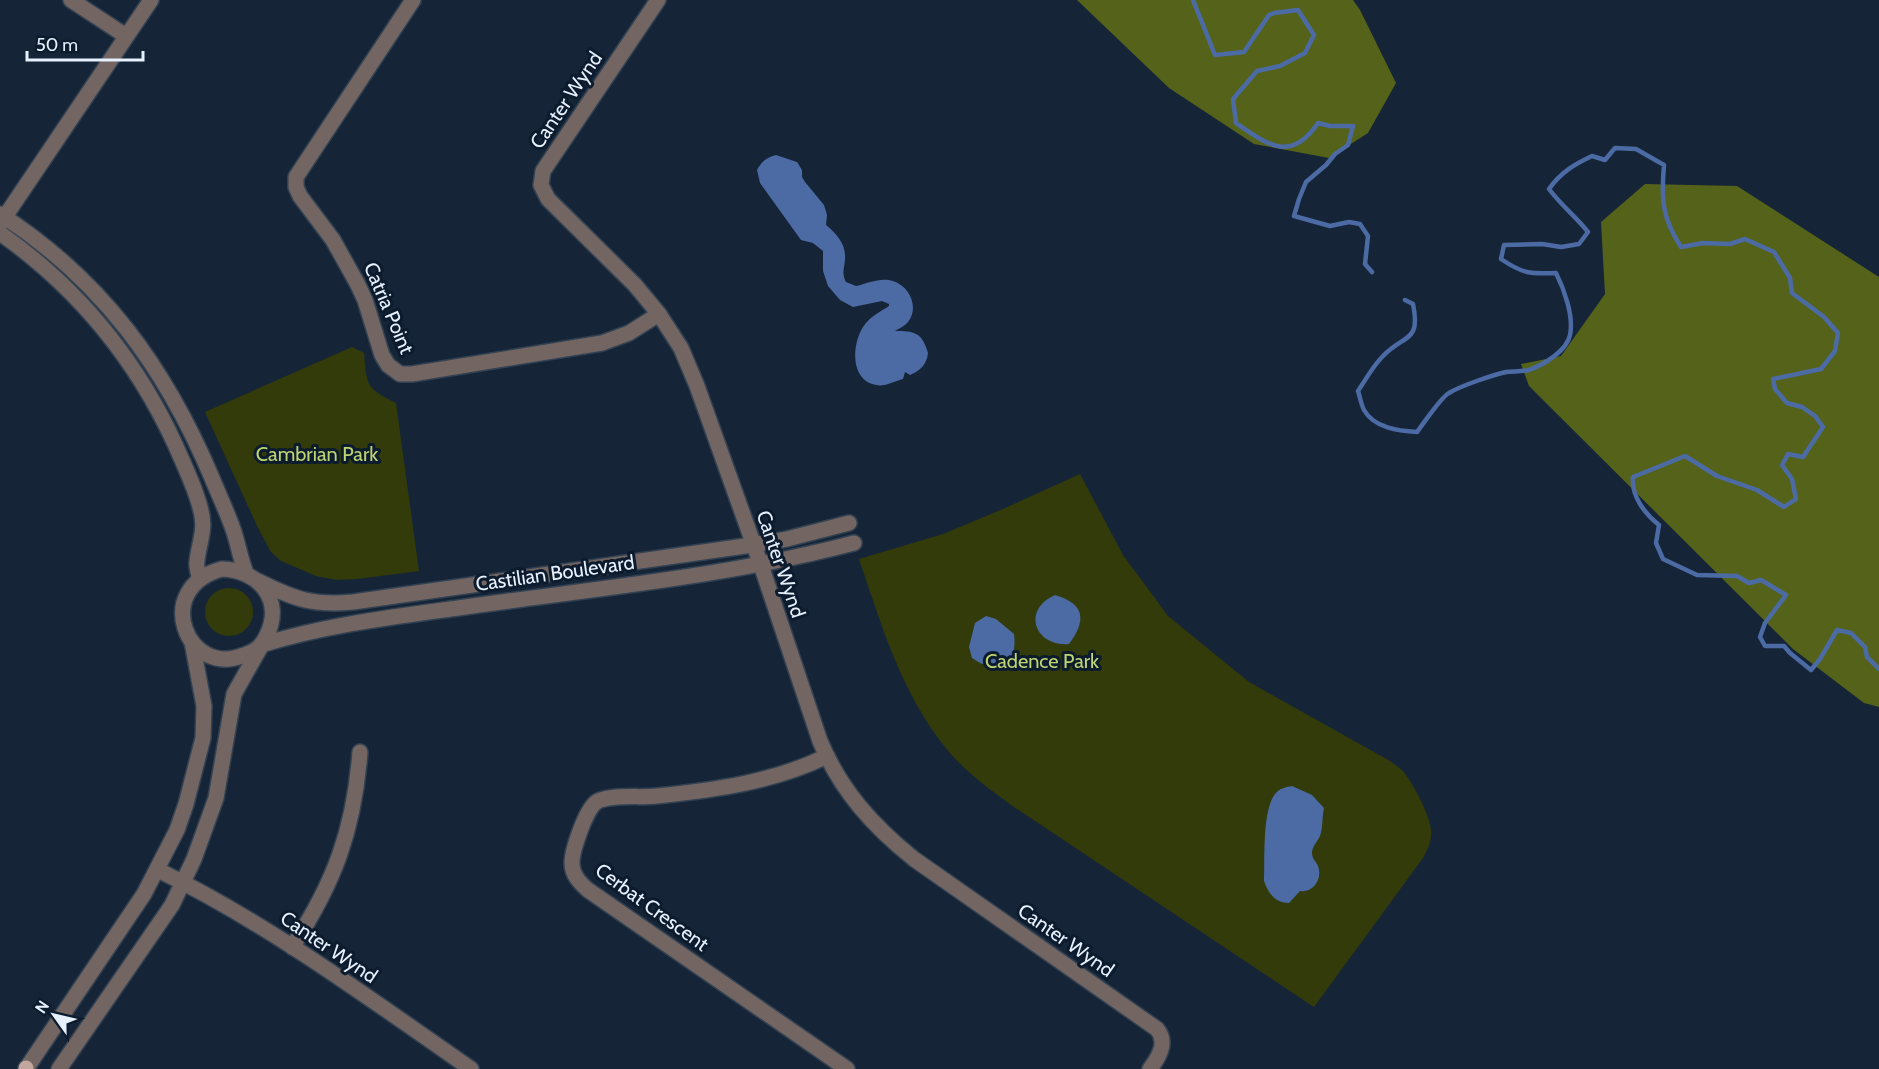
<svg xmlns="http://www.w3.org/2000/svg" width="1879" height="1069" viewBox="0 0 1879 1069" font-family="Cabin,sans-serif">
	<rect width="100%" height="100%" fill="#152537"/>
	<g fill="#323b09">
		<path d="M352 347 364 353C367 385 365 388 396 403L419 571 357 579 336 580 316 576 281 561 271 552 258 528 205 412Z"/>
		<path d="M1080 474 1123 555 1168 616 1249 682 1390 761C1394 764 1398 767 1402 770 1412 781 1430 815 1431 830 1432 841 1428 849 1423 858L1314 1007 1011 805C988 788 963 770 945 747 901 692 881 624 859 559L943 534 1003 509Z"/>
		<circle cx="229" cy="612" r="24"/>
	</g>
	<g fill="#55621a">
		<path d="M1077 0H1353L1360 10 1396 83 1368 133 1329 158 1254 144 1169 88Z"/>
		<path d="M1645 184 1737 186 1879 277V707L1864 703 1793 649 1529 386 1521 364 1561 356 1605 294 1601 222Z"/>
	</g>
	<g fill="#4c6ba4">
		<path d="M776 155 797 162 802 170V177L805 182 824 205 827 215 826 225C836 233 846 244 845 258 845 267 841 273 846 282L856 286C868 283 881 277 893 281 909 286 918 305 910 319 907 325 900 328 895 331 914 331 922 332 928 353 927 364 920 371 910 375L905 372 903 379C895 381 885 387 876 385 848 380 852 339 866 323 872 316 881 311 889 306V304L882 301 853 307 840 300 828 286 823 271V251L813 243 801 240 760 183 757 170C761 162 767 157 776 155Z"/>
		<path d="M1055 595C1086 604 1086 621 1069 644 1035 647 1021 610 1055 595Z"/>
		<path d="M986 616 996 619 1014 634C1018 666 998 676 972 658L969 647 975 623Z"/>
		<path d="M1292 786 1312 795 1324 808C1322 817 1323 828 1320 836 1317 842 1312 847 1312 853 1312 859 1316 861 1318 866 1323 879 1313 893 1300 891L1289 903C1275 903 1268 893 1264 881 1265 859 1262 811 1275 794 1280 788 1286 787 1292 786Z"/>
	</g>
	<g fill="none" stroke-linecap="round" stroke-linejoin="round">
		<g stroke="#4c6ba4" stroke-width="4.5">
			<path d="M1193 0 1215 55 1244 52 1269 15 1274 13 1298 10 1314 35 1305 53 1280 66 1257 71 1233 99 1236 123C1268 145 1291 163 1318 123L1330 126H1353L1348 145 1335 154 1326 165 1306 182 1299 199 1294 216 1330 226 1349 222 1360 224 1368 236 1365 264 1372 272"/>
			<path d="M1405 300 1413 304C1421 343 1404 334 1383 356 1373 366 1366 379 1358 391 1360 397 1361 404 1364 410 1374 428 1399 431 1417 432 1424 423 1441 397 1449 393 1460 386 1493 375 1506 372 1513 371 1521 372 1529 370 1543 365 1567 351 1570 335 1574 316 1564 289 1556 273 1530 274 1523 274 1501 259L1504 245 1542 244 1561 247 1579 244 1588 232C1576 217 1561 205 1549 189 1561 172 1575 164 1592 156L1605 160 1615 148 1636 149 1664 165C1661 199 1662 218 1681 247L1703 243 1730 244 1745 239 1774 252 1790 278 1792 293 1824 317 1838 333 1835 351 1821 369 1773 379 1775 389 1787 403 1802 407 1815 416 1823 427 1803 457 1788 454 1782 465 1792 479 1796 499 1784 507 1757 490 1717 476 1685 456 1633 477C1631 496 1645 514 1659 525L1656 543 1663 559 1697 575 1737 576 1749 583 1761 580 1786 595 1765 623 1760 637 1765 646H1784L1790 653 1811 670 1820 659 1837 630 1851 633 1865 647 1867 657 1879 669"/>
		</g>
		<g stroke="#324253" stroke-width="18">
			<g id="minor">
				<path d="M71 0 126 36"/>
				<path d="M413 0 296 177V187L300 196 333 240 357 283 365 300 382 355 388 365 400 374H412L602 343 629 333 659 314"/>
				<path d="M658 0 543 171 541 185 548 199 635 285 659 314 681 348 697 386 761 565 820 741C841 791 873 826 914 859L1157 1029C1168 1042 1159 1057 1150 1069"/>
				<path d="M0 214C102 280 165 367 212 478 219 495 227 512 233 529 238 543 240 558 246 573"/>
				<path d="M0 224 151 0"/>
				<path d="M0 233C82 291 143 368 182 460 189 476 197 493 201 511 206 529 199 543 197 561 196 566 198 573 200 579"/>
				<path d="M222 569C258 570 284 599 267 635 262 646 256 651 244 655 187 679 151 588 222 569Z"/>
				<path d="M258 581C294 599 313 606 353 602L752 545 787 539 849 523"/>
				<path d="M261 645C326 625 392 617 458 608 590 589 725 577 854 543"/>
				<path d="M827 756C774 782 715 790 657 796 639 798 615 794 598 801 586 807 572 851 572 863 572 875 580 883 588 890L847 1069"/>
				<path d="M158 870C269 924 370 999 471 1069"/>
				<path d="M292 947C335 882 354 829 360 752"/>
				<path d="M26 1069 144 894 177 830 186 804 203 738 204 706 192 642"/>
				<path d="M59 1069 172 905 194 859 216 798 234 694 260 648"/>
			</g>
		</g>
		<g stroke="#324253" stroke-width="18">
			<path id="major" d="M26 1069V1068"/>
		</g>
		<use href="#minor" stroke="#736561" stroke-width="15"/>
		<use href="#major" stroke="#c2a79e" stroke-width="15"/>
	</g>
	<g text-anchor="middle" stroke-width="6" stroke-linejoin="round" paint-order="stroke">
		<g font-size="20" fill="#e7f1fe" stroke="#0c1b2d">
			<text transform="translate(566 100) rotate(-56)" y="7">Canter Wynd</text>
			<text transform="translate(389 308) rotate(67)" y="7">Catria Point</text>
			<text transform="translate(781 564) rotate(71)" y="7">Canter Wynd</text>
			<text transform="translate(555 573) rotate(-8)" y="7">Castilian Boulevard</text>
			<text transform="translate(652 907) rotate(36)" y="7">Cerbat Crescent</text>
			<text transform="translate(1066 940) rotate(35)" y="7">Canter Wynd</text>
			<text transform="translate(329 947) rotate(34)" y="7">Canter Wynd</text>
		</g>
		<g font-size="20" fill="#bed471" stroke="#0c1b2d">
			<text x="317" y="461">Cambrian Park</text>
			<text x="1042" y="668">Cadence Park</text>
		</g>
	</g>
	<g transform="translate(54 1015) rotate(304)" stroke="#0c1b2d" stroke-width="4.5" paint-order="stroke">
	<path d="M0-4.5L10 22L0 15L-10 22Z" fill="#e7f1fe"/>
	<text y="-9" font-size="16" font-weight="bold" text-anchor="middle" fill="#e7f1fe">N</text>
	</g>
	<path d="M27 51v9h116v-9" fill="none" stroke="#e7f1fe" stroke-width="3"/>
	<text x="36" y="51" font-size="18" fill="#e7f1fe" stroke="#0c1b2d" stroke-width="4.5" paint-order="stroke">50 m</text>
</svg>
